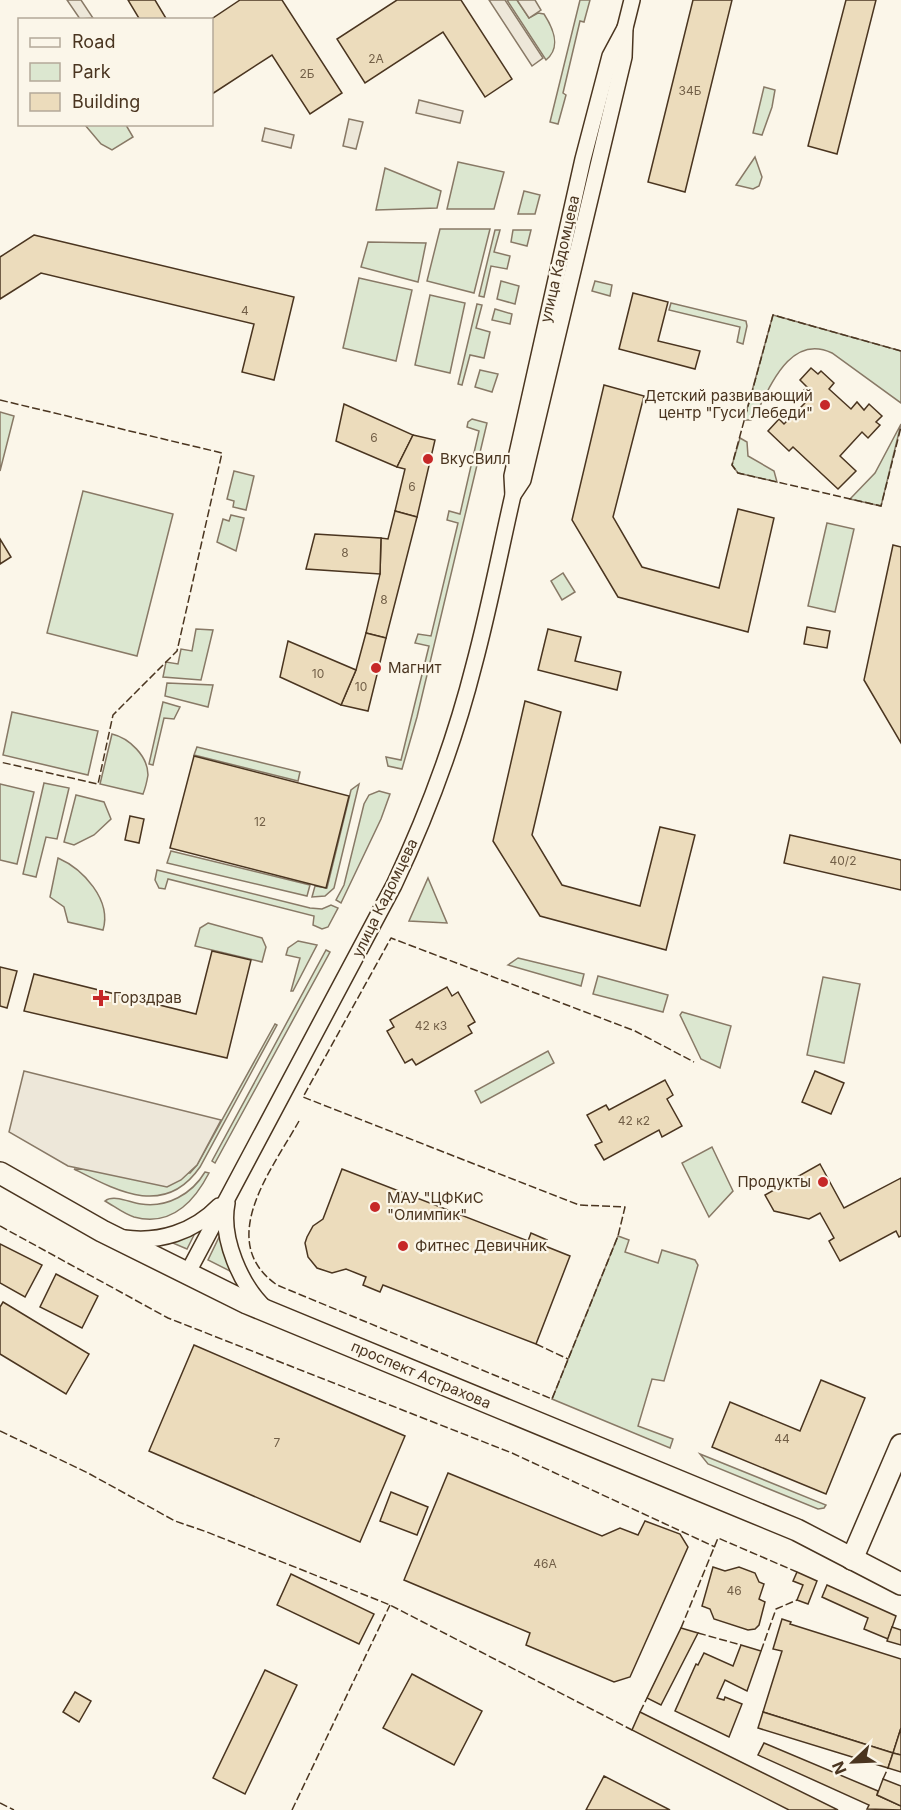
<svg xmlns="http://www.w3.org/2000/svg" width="901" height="1810" viewBox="0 0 901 1810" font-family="Inter,sans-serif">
	<rect width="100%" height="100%" fill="#fbf6e9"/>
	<g fill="#dce7d0" stroke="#887966" stroke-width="1.5">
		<path d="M507 0H517L529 18 538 13 544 14C553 28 562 47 546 60Z"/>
		<path d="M580 0H590L584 22 580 21 563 93 566 95 558 124 550 122Z"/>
		<path d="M764 87 775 90 772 107 762 135 753 133Z"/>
		<path d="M85 125H126L133 137 112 150 101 144Z"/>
		<path d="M755 157 762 177 759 186 753 189 736 185Z"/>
		<path d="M458 162 504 172 494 209H447Z"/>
		<path d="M385 168 441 191 437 208 376 210Z"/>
		<path d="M524 191 540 195 535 214H518Z"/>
		<path d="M440 229H490L474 293 427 281Z"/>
		<path d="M495 230H500L494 252 510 256 507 269 491 266 484 297 479 296Z"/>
		<path d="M513 230H531L527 246 511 242Z"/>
		<path d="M368 242 426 243 418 282 361 267Z"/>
		<path d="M359 278 412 290 396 361 343 348Z"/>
		<path d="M501 281 519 286 515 304 497 299Z"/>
		<path d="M595 281 612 285 610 296 592 291Z"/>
		<path d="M430 295 465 303 450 373 415 365Z"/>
		<path d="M671 303 746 321 747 326 743 344 737 342 740 327 669 310Z"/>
		<path d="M477 304 482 305 476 328 490 332 484 358 470 355 462 385 458 384Z"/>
		<path d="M495 309 512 314 510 324 492 320Z"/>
		<path d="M773 315 901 351V403L832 353C790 333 770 387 755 416L751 420H744Z"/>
		<path d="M480 370 498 374 492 392 475 387Z"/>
		<path d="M0 412 14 416 0 471Z"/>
		<path d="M472 419 487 423 417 717 402 769 388 766 386 757 401 760 429 646 415 643 418 634 431 636 458 523 447 520 449 511 460 514 479 431 467 427 468 422Z"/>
		<path d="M901 424 881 506 850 499 875 473Z"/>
		<path d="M740 438 747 442 748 456 774 471 777 482 738 473 732 465Z"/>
		<path d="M234 471 254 476 246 510 233 507 234 501 227 499Z"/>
		<path d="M83 491 173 514 137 656 47 633Z"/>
		<path d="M231 515 244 518 236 551 217 542 223 519 229 521Z"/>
		<path d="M827 523 854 529 835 612 808 606Z"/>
		<path d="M563 573 575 592 562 600 551 581Z"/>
		<path d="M196 629 213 630 201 680 163 677 166 662 178 664 181 649 192 651Z"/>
		<path d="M167 683 213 685 208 707 165 696Z"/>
		<path d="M163 702 180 707 174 719 164 718 153 765 149 764Z"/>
		<path d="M12 712 98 731 88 775 3 755Z"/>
		<path d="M112 734C129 738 148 756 148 775 147 781 145 789 143 794L100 784Z"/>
		<path d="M197 747 300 772 298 781 194 755Z"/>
		<path d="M44 783 69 788 57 839 46 837 36 877 23 874Z"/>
		<path d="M0 784 34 792 17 864 0 860Z"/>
		<path d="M359 784 334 888 325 896 312 897 315 886 327 888 351 790Z"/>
		<path d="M379 791 390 794 381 819 341 903 336 900 344 885 364 804 369 795Z"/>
		<path d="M76 795 104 802 111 819 94 835 74 845 64 842Z"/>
		<path d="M171 851 310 885 307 896 167 863Z"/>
		<path d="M58 858C83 869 112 900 103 930L68 922 64 907 50 897Z"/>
		<path d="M157 870 310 908 322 909 331 905 338 908 328 927 322 929 313 925 314 916 168 879 165 889 159 888 155 880Z"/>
		<path d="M428 878 447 923 409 921Z"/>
		<path d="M208 923 262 938 266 947 262 962 195 946 200 928Z"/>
		<path d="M298 941 317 945 293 991H291L300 958 286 955 288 948Z"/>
		<path d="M326 950 330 952 215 1163 212 1161Z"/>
		<path d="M518 958 584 974 581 986 508 965Z"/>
		<path d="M598 976 668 995 663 1012 593 994Z"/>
		<path d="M823 977 860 984 844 1063 807 1055Z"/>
		<path d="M682 1012 731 1026 720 1068 701 1059 680 1015Z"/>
		<path d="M275 1024 277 1025 200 1167C165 1218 117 1191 74 1169L190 1173 197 1165Z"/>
		<path d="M548 1051 554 1063 481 1103 475 1091Z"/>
		<path d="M712 1147 733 1191 709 1217 682 1163Z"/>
		<path d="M205 1172 209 1173C194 1202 171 1227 134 1217 124 1214 114 1206 105 1201 114 1194 131 1203 141 1204 167 1208 192 1194 205 1172Z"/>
		<path d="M199 1225 187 1249 168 1241Z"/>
		<path d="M223 1229 238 1275 208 1260Z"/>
		<path d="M618 1236 629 1240 625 1252 658 1263 662 1250 695 1260 698 1265 664 1381 652 1379 638 1426 673 1439 670 1448 552 1399Z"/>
		<path d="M700 1454 826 1505 824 1508 818 1509 708 1464Z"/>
	</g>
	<g fill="#ede7d9" stroke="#887966" stroke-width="1.5">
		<path d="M67 0H81L93 18 80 19Z"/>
		<path d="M489 0H505L543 58 532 66Z"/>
		<path d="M517 0H535L541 10 529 18Z"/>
		<path d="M419 100 463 111 460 123 416 113Z"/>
		<path d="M349 119 363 122 356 149 343 146Z"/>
		<path d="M265 128 294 135 291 148 262 141Z"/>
		<path d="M24 1071 221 1120 197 1165 181 1180 167 1187 68 1166 9 1132Z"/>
	</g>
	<g fill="#ecdcbc" stroke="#4a3520" stroke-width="1.5">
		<path d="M128 0H155L167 20H140Z"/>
		<path d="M240 0H282L342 93 310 114 272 55 212 94V20H210Z"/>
		<path d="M397 0H461L512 79 485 97 443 32 365 83 337 39Z"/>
		<path d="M693 0H732L685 192 648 182Z"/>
		<path d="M846 0H876L837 154 808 146Z"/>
		<path d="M34 235 294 297 274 380 242 372 254 324 41 273 0 299V257Z"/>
		<path d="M633 293 668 302 658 341 700 351 695 369 619 349Z"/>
		<path d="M811 368 818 374 821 371 834 383 829 389 851 409 857 402 864 410 869 404 882 416 876 422 880 425 868 438 862 432 840 456 856 471 838 489 793 447 789 451 768 431 779 419 784 424 807 401 800 394 807 387 800 380Z"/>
		<path d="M604 385 644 396 613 517 642 567 719 588 738 509 774 518 748 632 618 597 572 520Z"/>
		<path d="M344 404 413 435 397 467 336 441Z"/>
		<path d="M413 435 435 440 417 517 395 511 405 469 397 467Z"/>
		<path d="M395 511 417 517 386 638 366 633 380 574 381 538 388 539Z"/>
		<path d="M315 534 381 538 380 574 306 569Z"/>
		<path d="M0 539 11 557 0 564Z"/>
		<path d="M893 545 901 547V743L864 680Z"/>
		<path d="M807 627 830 631 827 648 804 644Z"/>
		<path d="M548 629 581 637 575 661 621 672 617 690 538 670Z"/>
		<path d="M366 633 386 638 368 711 341 705 356 670Z"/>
		<path d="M288 641 356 670 341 705 280 677Z"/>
		<path d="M525 701 561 712 532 835 562 885 640 906 660 827 695 835 666 950 540 916 493 841Z"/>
		<path d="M194 756 349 796 326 888 170 848Z"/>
		<path d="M130 816 144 819 139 843 125 840Z"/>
		<path d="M790 835 901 860V890L784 863Z"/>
		<path d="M212 951 251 960 227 1058 24 1011 34 974 196 1014Z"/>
		<path d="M0 967 17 971 7 1008 0 1006Z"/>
		<path d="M447 987 452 996 458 992 475 1022 468 1026 472 1033 416 1065 412 1059 405 1063 387 1031 394 1027 390 1020Z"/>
		<path d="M815 1071 844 1083 831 1114 802 1102Z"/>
		<path d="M665 1080 673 1095 667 1099 682 1126 662 1137 659 1130 604 1160 595 1145 602 1142 587 1115 606 1105 609 1110Z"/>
		<path d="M820 1164 844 1208 901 1178V1236L899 1237 896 1231 840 1261 829 1241 834 1238 820 1213 809 1219 774 1211 765 1195Z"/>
		<path d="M342 1169 528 1241 531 1233 547 1240 545 1246 570 1256 536 1344 383 1285 380 1292 363 1285 366 1277 346 1269 332 1273 317 1268 308 1257 305 1243 307 1237 313 1226 323 1219Z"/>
		<path d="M0 1244 42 1265 25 1297 0 1283Z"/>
		<path d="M56 1274 98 1296 82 1328 40 1307Z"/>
		<path d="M3 1302 89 1354 66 1394 0 1354V1307Z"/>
		<path d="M194 1345 405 1436 360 1542 149 1451Z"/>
		<path d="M821 1380 865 1398 826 1494 712 1447 730 1402 800 1431Z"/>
		<path d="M448 1473 602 1536 620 1528 638 1535 645 1521 680 1534 688 1547 630 1677 614 1682 526 1645 530 1633 404 1580Z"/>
		<path d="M391 1492 428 1507 417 1535 380 1521Z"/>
		<path d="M713 1567 725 1571 739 1567 755 1573 759 1582 764 1584 759 1599 765 1602 759 1625 755 1629 748 1630 714 1619 710 1609 702 1606Z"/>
		<path d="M797 1572 817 1581 808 1604 797 1600 803 1585 793 1581Z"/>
		<path d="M291 1574 374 1614 359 1644 277 1605Z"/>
		<path d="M827 1585 896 1616 888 1639 864 1629 868 1618 822 1597Z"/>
		<path d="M782 1619 791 1622 790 1624 901 1659V1728L893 1753 763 1712 782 1651 773 1649Z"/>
		<path d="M892 1627 901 1630V1645L887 1641Z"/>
		<path d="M681 1628 698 1633 661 1705 647 1698Z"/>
		<path d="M741 1645 761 1651 747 1691 725 1680 717 1698 724 1700 725 1697 742 1704 729 1737 675 1711 696 1664 698 1665 704 1653 733 1666Z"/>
		<path d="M265 1670 297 1685 245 1794 213 1778Z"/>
		<path d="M412 1674 482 1711 454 1765 383 1728Z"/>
		<path d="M75 1692 91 1701 79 1722 63 1712Z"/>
		<path d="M640 1712 838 1810H789L632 1730Z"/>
		<path d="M763 1712 893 1753 888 1768 758 1728Z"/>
		<path d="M901 1728V1755L893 1753Z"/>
		<path d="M764 1743 878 1791 877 1795 901 1806V1810L867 1809 869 1805 758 1755Z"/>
		<path d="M893 1753 901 1755V1772L888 1768Z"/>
		<path d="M604 1776 670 1810H586Z"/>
		<path d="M883 1779 901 1786V1806L877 1795Z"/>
	</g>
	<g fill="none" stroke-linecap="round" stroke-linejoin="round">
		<g stroke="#4a3520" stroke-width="18">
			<g id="street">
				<path d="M513 495 523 480 624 57 625 28 632 0"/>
				<path d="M227 1203C220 1238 241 1286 266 1309"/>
				<path d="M124 1238C159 1243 194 1232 219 1206"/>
				<path d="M187 1274 394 885C427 815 455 740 474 665 489 609 500 552 513 495L512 476 583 159 610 56 625 28"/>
			</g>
		</g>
		<g stroke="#4a3520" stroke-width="24">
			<g id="secondary">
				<path d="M0 1173 102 1231 247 1303 797 1530 901 1584"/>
				<path d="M852 1559 901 1445"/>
			</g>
		</g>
		<use href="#street" stroke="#fbf6e9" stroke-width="15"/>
		<use href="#secondary" stroke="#fbf6e9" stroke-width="21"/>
		<g stroke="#4a3520" stroke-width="1.5" stroke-dasharray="8 3" stroke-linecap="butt">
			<path d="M901 351 773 315 732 465 738 473 881 506 901 427"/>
			<path d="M0 400 222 453 177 651 113 715 98 784 0 762"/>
			<path d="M299 1121C273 1168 214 1241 277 1285L552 1399 618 1236 625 1207 579 1205 303 1097 391 938 635 1031 694 1062"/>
			<path d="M0 1226 168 1318 512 1453 715 1547"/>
			<path d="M536 1344 568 1359"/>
			<path d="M0 1431 88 1473 175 1521 207 1532 390 1605 632 1730"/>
			<path d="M681 1628 718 1538 797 1572"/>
			<path d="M698 1633 741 1645"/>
			<path d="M761 1651 776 1609 797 1600"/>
			<path d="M640 1712 647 1698"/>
			<path d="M883 1779 888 1768"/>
			<path d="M0 1803 14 1810"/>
			<path d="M292 1810 390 1605"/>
		</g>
	</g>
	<g fill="#c62828" stroke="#fbf6e9" stroke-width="2">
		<circle cx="825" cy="405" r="6"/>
		<circle cx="428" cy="459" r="6"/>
		<circle cx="376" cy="668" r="6"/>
		<path d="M98 989h6v6h6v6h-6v6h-6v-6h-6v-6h6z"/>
		<circle cx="823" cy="1182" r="6"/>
		<circle cx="375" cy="1207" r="6"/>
		<circle cx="403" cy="1246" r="6"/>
	</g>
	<g text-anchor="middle" stroke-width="4.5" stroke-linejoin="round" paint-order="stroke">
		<g font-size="12" fill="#725f47">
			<text x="376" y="63">2А</text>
			<text x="307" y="78">2Б</text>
			<text x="690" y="95">34Б</text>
			<text x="245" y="315">4</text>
			<text x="374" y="442">6</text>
			<text x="412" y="491">6</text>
			<text x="345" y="557">8</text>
			<text x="384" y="604">8</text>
			<text x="318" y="678">10</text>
			<text x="361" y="691">10</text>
			<text x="260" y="826">12</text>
			<text x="843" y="865">40/2</text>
			<text x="431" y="1030">42 к3</text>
			<text x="634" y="1125">42 к2</text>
			<text x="782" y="1443">44</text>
			<text x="277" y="1447">7</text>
			<text x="545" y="1568">46А</text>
			<text x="734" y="1595">46</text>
		</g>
		<g font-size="15" fill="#4a3520" stroke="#fbf6e9">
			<text transform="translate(560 259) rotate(-77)" y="5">улица Кадомцева</text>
			<text transform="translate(385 898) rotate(-64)" y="5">улица Кадомцева</text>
			<text transform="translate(421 1375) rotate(23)" y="5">проспект Астрахова</text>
		</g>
		<g font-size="15" fill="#4a3520" stroke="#fbf6e9" text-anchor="start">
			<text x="813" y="401" text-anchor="end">Детский развивающий<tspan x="813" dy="17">центр "Гуси Лебеди"</tspan></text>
			<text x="440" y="464">ВкусВилл</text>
			<text x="388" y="673">Магнит</text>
			<text x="113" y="1003">Горздрав</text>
			<text x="811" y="1187" text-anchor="end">Продукты</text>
			<text x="387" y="1203">МАУ "ЦФКиС<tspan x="387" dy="17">"Олимпик"</tspan></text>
			<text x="415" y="1251">Фитнес Девичник</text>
		</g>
	</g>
	<rect x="18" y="18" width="195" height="108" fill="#fbf6e9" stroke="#b4a999" stroke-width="1.5"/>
	<rect x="30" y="38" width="30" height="9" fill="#fbf6e9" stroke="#b4a999" stroke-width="1.5"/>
	<text x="72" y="48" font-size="18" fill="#4a3520">Road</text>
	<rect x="30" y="63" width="30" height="18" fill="#dce7d0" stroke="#b4a999" stroke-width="1.5"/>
	<text x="72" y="78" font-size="18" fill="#4a3520">Park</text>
	<rect x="30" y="93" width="30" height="18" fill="#ecdcbc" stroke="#b4a999" stroke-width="1.5"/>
	<text x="72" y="108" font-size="18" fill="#4a3520">Building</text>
	<g transform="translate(853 1762) rotate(247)" stroke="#fbf6e9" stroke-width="4.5" paint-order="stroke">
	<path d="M0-4.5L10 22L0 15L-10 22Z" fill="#4a3520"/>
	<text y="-9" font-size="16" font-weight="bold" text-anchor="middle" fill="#4a3520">N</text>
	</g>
</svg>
